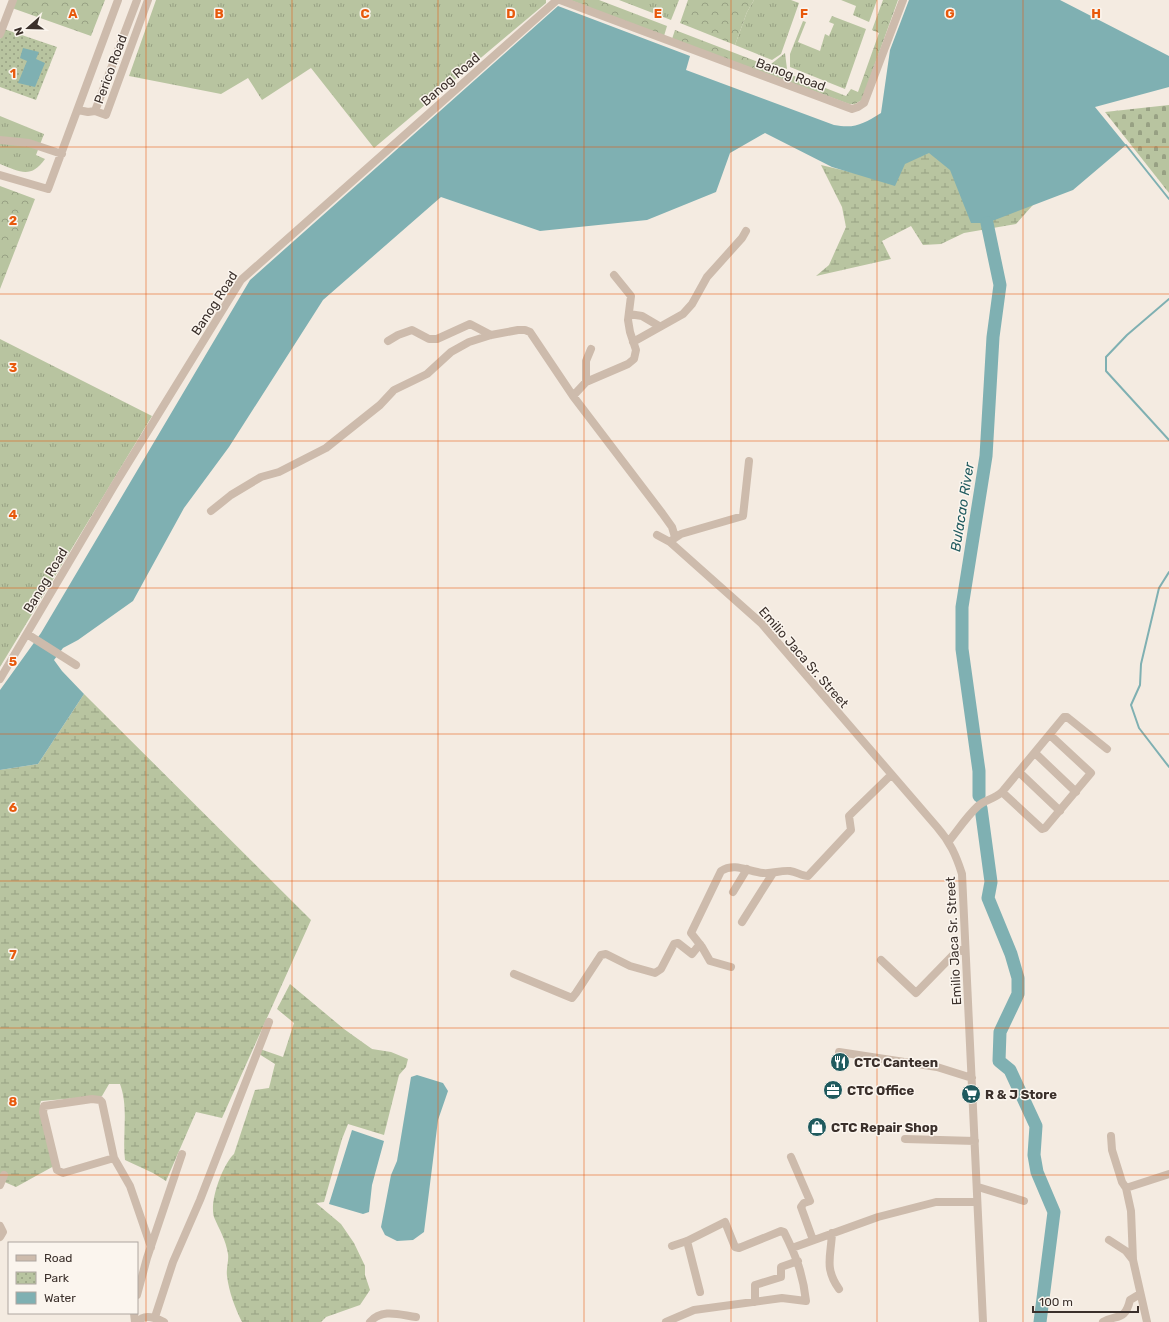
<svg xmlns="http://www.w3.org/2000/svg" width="1169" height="1322" font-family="Rubik,sans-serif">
  <defs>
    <pattern id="grass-tufts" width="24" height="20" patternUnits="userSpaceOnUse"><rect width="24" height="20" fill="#b8c4a0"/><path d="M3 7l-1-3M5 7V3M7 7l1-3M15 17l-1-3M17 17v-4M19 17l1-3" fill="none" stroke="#97a083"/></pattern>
    <pattern id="forest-crowns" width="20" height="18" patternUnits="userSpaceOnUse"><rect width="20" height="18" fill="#b8c4a0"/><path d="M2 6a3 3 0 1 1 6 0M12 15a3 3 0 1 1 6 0" fill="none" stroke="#97a083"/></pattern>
    <pattern id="wetland-marsh" width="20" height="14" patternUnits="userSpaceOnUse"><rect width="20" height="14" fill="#b8c4a0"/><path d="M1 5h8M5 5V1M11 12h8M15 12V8" fill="none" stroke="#97a083"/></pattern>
    <pattern id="cemetery-stones" width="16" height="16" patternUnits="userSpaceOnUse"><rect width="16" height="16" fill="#b8c4a0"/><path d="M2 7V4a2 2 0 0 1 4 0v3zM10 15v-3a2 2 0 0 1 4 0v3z" fill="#97a083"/></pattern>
    <pattern id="park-dots" width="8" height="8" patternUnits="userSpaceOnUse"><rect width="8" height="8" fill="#b8c4a0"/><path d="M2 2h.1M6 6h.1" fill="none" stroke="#97a083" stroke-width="1.8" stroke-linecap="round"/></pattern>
  </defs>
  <rect width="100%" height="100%" fill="#f4ebe1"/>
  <path fill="url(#grass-tufts)" d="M156 0H546V3L374 148 311 68 262 100 248 78 221 94 129 76Z
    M619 0H679L671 20Z
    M754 0H791L799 3 781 54 772 60 735 45 747 12Z
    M841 0H877L869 22 853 15 856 6Z
    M832 16 866 29 845 89 790 67V54L803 21 806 22 798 42 820 51 825 34 829 36 834 24 829 22Z
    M785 53 787 69 771 64Z
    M0 116 44 134 36 155 45 159C31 179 20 172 0 164Z
    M0 339 152 416 0 667Z"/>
  <path fill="url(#forest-crowns)" d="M15 0H105L91 36 12 8Z
    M570 0H599L667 26 664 36Z
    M688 0H754L747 12 735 45 680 23Z
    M883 0H898L862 100 855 104H849L672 39 675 30 846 96 851 89 858 92 879 33 872 30Z
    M0 186 35 199 0 289Z"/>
  <path fill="url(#wetland-marsh)" d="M918 148 1048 188 1016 224 964 233 941 244 923 245 911 226 882 241 891 259 816 276 829 265 846 227 842 207 821 165 888 181Z
    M84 694 311 920 222 1118 196 1112 166 1181 153 1173 125 1160C122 1135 129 1108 120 1084H109L102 1096 41 1101 40 1104 54 1166 16 1187 0 1180V770L38 764Z
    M290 984 344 1029 372 1049 391 1052 408 1059 406 1067 399 1075 384 1135 348 1124 342 1139 324 1202 316 1203 341 1224 354 1243 365 1266V1275L370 1290 360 1305 326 1317 321 1322H242C235 1308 229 1292 227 1276 226 1268 229 1261 228 1254 226 1240 219 1229 214 1217 209 1201 223 1164 234 1154L255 1090 269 1088 275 1064 259 1054 260 1049 283 1057 294 1023 277 1009Z"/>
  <path fill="url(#cemetery-stones)" d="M1169 105V193L1105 112Z"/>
  <path fill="url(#park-dots)" d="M4 29 57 47 36 100 0 87V39Z"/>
  <path fill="#7fb0b2" d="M909 0H1060L1169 56V87L1095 107 1126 145 1073 190 987 223H971L950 170 929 153 905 164 895 186 832 167 765 133 730 153 716 192 647 220 540 231 441 197 323 300 229 447 184 508 133 601 78 640 63 648 54 660 62 671 84 694 38 764 0 770V690L41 633 250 280 558 6 690 56 686 70 834 125C855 129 863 124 881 113L890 50Z
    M23 48 39 52 36 59 45 63 35 87 18 83 27 61 20 58Z
    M417 1075 443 1083 448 1091 438 1120 424 1232 413 1240 397 1241 385 1235 381 1227 391 1175 397 1161 411 1077Z
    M352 1130 384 1141 372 1185 369 1212 363 1214 329 1204Z"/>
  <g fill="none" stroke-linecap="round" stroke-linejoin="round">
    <path stroke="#7fb0b2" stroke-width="2" d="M1126 145 1169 199
      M1169 299 1127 335 1106 357V371L1169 440
      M1169 572 1159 588 1141 664 1140 685 1131 705 1139 728 1169 767"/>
    <path stroke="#7fb0b2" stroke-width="13" d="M979 796V771L962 649V607L986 456 993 337 1000 285 987 223
      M981 808 991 882 988 898 1011 954 1018 978V994L1000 1032 999 1061 1010 1070 1036 1126 1034 1155 1037 1172 1054 1212 1040 1322"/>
    <path stroke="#cdbbac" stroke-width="8" d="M560 0 852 109 858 107 864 103 903 0
      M0 34 13 0
      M78 110 88 112 95 111
      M95 111 106 115 148 0
      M95 111 137 0
      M0 140 29 143 62 154
      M0 175 48 189 118 0
      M629 314 642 316 659 326
      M388 341 398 335 412 330 429 339H437L470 324 491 335
      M633 342 683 314 692 304 707 277 742 238 746 231
      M586 382V361L591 349
      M573 396 586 382 628 364 634 359 636 350 630 332 628 320 631 296 614 275
      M211 511 231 495 261 477 279 472 326 448 380 405 394 390 427 374 451 352 469 342 491 335 518 330H525L530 332 573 396 662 513 672 527 675 537
      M657 535 670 542 761 623 937 827C950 842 956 855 962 874L983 1322
      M672 540 681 534 743 516 749 461
      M27 634 76 665
      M0 679 114 486 241 280 557 0
      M1035 753 1076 792
      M1020 773 1060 811
      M1002 792 1042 829 1045 828 1091 773 1050 735
      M949 841C958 830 967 816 978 806 985 800 994 799 1002 792L1064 717H1067L1107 749
      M733 892 747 869
      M742 922 773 873
      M881 960 916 993 954 954 965 948
      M731 967 710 961 702 947 691 933 721 871C735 862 749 872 763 873 772 874 781 870 790 871 797 872 802 876 808 876L851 830 849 816 852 813 891 775
      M514 974 572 998 576 993 601 955 606 954 630 966 655 973 661 969 674 944 678 943 692 954 700 944
      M839 1052 937 1067 972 1078
      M1111 1136 1112 1150 1122 1182 1126 1188 1131 1211 1133 1260 1147 1322
      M905 1139 975 1141
      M791 1157 810 1201 804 1203 801 1207 813 1240
      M114 1158 63 1173 57 1170 43 1112 44 1106 92 1099 100 1100 102 1102 114 1158 130 1186 151 1247
      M0 1185 4 1175
      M978 1187 1024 1201
      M1126 1188 1169 1174
      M0 1226 3 1232 0 1237
      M832 1233C831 1256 824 1268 839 1289
      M1109 1240 1126 1251 1133 1260
      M687 1241 700 1292
      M792 1248 878 1217 936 1202H977
      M137 1295 147 1258 182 1154
      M755 1302V1285L781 1277V1267L798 1261
      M134 1313 135 1322
      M155 1317 173 1262 200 1200 269 1022
      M138 1322C144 1313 156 1318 164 1322
      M370 1322C382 1308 400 1315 416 1317
      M666 1322 694 1310 782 1298 806 1301C803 1274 796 1256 784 1232L781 1231 739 1248 735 1247 725 1222 687 1241 672 1246
      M1103 1322C1116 1314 1125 1322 1130 1300L1140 1294"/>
  </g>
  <path fill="none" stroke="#e8590c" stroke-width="1" stroke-opacity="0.55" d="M146 0V1322M292 0V1322M438 0V1322M584 0V1322M731 0V1322M877 0V1322M1023 0V1322M0 147H1169M0 294H1169M0 441H1169M0 588H1169M0 734H1169M0 881H1169M0 1028H1169M0 1175H1169"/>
  <defs>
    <symbol id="restaurant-disc" viewBox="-11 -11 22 22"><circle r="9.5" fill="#1f5a5e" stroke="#fbf5ee"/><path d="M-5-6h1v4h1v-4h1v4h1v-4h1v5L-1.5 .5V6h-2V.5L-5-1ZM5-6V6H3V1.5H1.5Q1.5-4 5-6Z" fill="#fff"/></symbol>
    <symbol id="office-disc" viewBox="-11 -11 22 22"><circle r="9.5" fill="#1f5a5e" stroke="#fbf5ee"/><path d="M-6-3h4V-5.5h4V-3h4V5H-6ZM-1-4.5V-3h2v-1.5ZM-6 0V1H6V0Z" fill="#fff"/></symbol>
    <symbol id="supermarket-disc" viewBox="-11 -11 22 22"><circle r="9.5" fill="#1f5a5e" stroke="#fbf5ee"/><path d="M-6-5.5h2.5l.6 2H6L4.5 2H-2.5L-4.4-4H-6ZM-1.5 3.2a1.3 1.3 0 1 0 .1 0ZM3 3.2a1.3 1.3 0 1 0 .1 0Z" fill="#fff"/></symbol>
    <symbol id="shop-disc" viewBox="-11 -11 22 22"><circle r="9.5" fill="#1f5a5e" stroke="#fbf5ee"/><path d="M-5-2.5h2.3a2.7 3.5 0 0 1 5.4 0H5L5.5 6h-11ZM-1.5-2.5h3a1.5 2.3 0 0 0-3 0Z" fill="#fff"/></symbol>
  </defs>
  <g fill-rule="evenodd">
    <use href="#restaurant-disc" x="829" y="1051" width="22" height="22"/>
    <use href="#office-disc" x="822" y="1079" width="22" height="22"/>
    <use href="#supermarket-disc" x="960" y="1083" width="22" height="22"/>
    <use href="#shop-disc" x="806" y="1116" width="22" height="22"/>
  </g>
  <g text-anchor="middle" stroke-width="3" stroke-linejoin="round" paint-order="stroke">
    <g font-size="13" fill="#3b302b" stroke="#fbf5ee">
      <text transform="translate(110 69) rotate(-70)" y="5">Perico Road</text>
      <text transform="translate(791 74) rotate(20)" y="5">Banog Road</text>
      <text transform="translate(450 79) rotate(-41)" y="5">Banog Road</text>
      <text transform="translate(214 303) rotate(-57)" y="5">Banog Road</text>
      <text transform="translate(45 580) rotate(-59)" y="5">Banog Road</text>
      <text transform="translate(804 657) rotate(49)" y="5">Emilio Jaca Sr. Street</text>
      <text transform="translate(953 941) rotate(-93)" y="5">Emilio Jaca Sr. Street</text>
    </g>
    <g font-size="13" font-weight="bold" fill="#3b302b" stroke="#fbf5ee" text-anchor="start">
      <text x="854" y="1067">CTC Canteen</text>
      <text x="847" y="1095">CTC Office</text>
      <text x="985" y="1099">R &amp; J Store</text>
      <text x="831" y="1132">CTC Repair Shop</text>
    </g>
    <g font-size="14" font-style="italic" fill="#1f5a5e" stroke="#fbf5ee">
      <text transform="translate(962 507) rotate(-81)" y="5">Bulacao River</text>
    </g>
  </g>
  <g font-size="13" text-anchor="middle" font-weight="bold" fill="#e8590c" stroke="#fbf5ee" stroke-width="3" stroke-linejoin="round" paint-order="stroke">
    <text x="73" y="18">A</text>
    <text x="219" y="18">B</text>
    <text x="365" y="18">C</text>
    <text x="511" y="18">D</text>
    <text x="658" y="18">E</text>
    <text x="804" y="18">F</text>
    <text x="950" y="18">G</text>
    <text x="1096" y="18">H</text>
    <text x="13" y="78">1</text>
    <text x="13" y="225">2</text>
    <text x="13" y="372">3</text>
    <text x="13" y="519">4</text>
    <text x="13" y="666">5</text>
    <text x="13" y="812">6</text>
    <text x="13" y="959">7</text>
    <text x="13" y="1106">8</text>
  </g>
  <rect x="8" y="1242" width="130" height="72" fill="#fbf5ee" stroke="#aea6a0"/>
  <rect x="16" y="1255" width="20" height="6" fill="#cdbbac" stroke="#aea6a0"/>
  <text x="44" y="1262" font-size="12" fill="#3b302b">Road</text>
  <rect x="16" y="1272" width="20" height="12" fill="url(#park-dots)" stroke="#aea6a0"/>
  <text x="44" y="1282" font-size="12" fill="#3b302b">Park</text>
  <rect x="16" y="1292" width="20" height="12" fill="#7fb0b2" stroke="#aea6a0"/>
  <text x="44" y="1302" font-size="12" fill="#3b302b">Water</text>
  <g transform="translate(28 28) rotate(250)" stroke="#fbf5ee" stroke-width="3" paint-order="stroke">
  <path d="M0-3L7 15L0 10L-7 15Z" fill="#3b302b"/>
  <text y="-6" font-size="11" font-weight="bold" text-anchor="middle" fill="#3b302b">N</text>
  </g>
  <path d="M1033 1306v6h105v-6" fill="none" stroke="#3b302b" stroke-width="2"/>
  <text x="1039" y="1306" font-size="12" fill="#3b302b" stroke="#fbf5ee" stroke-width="3" paint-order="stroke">100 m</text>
</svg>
